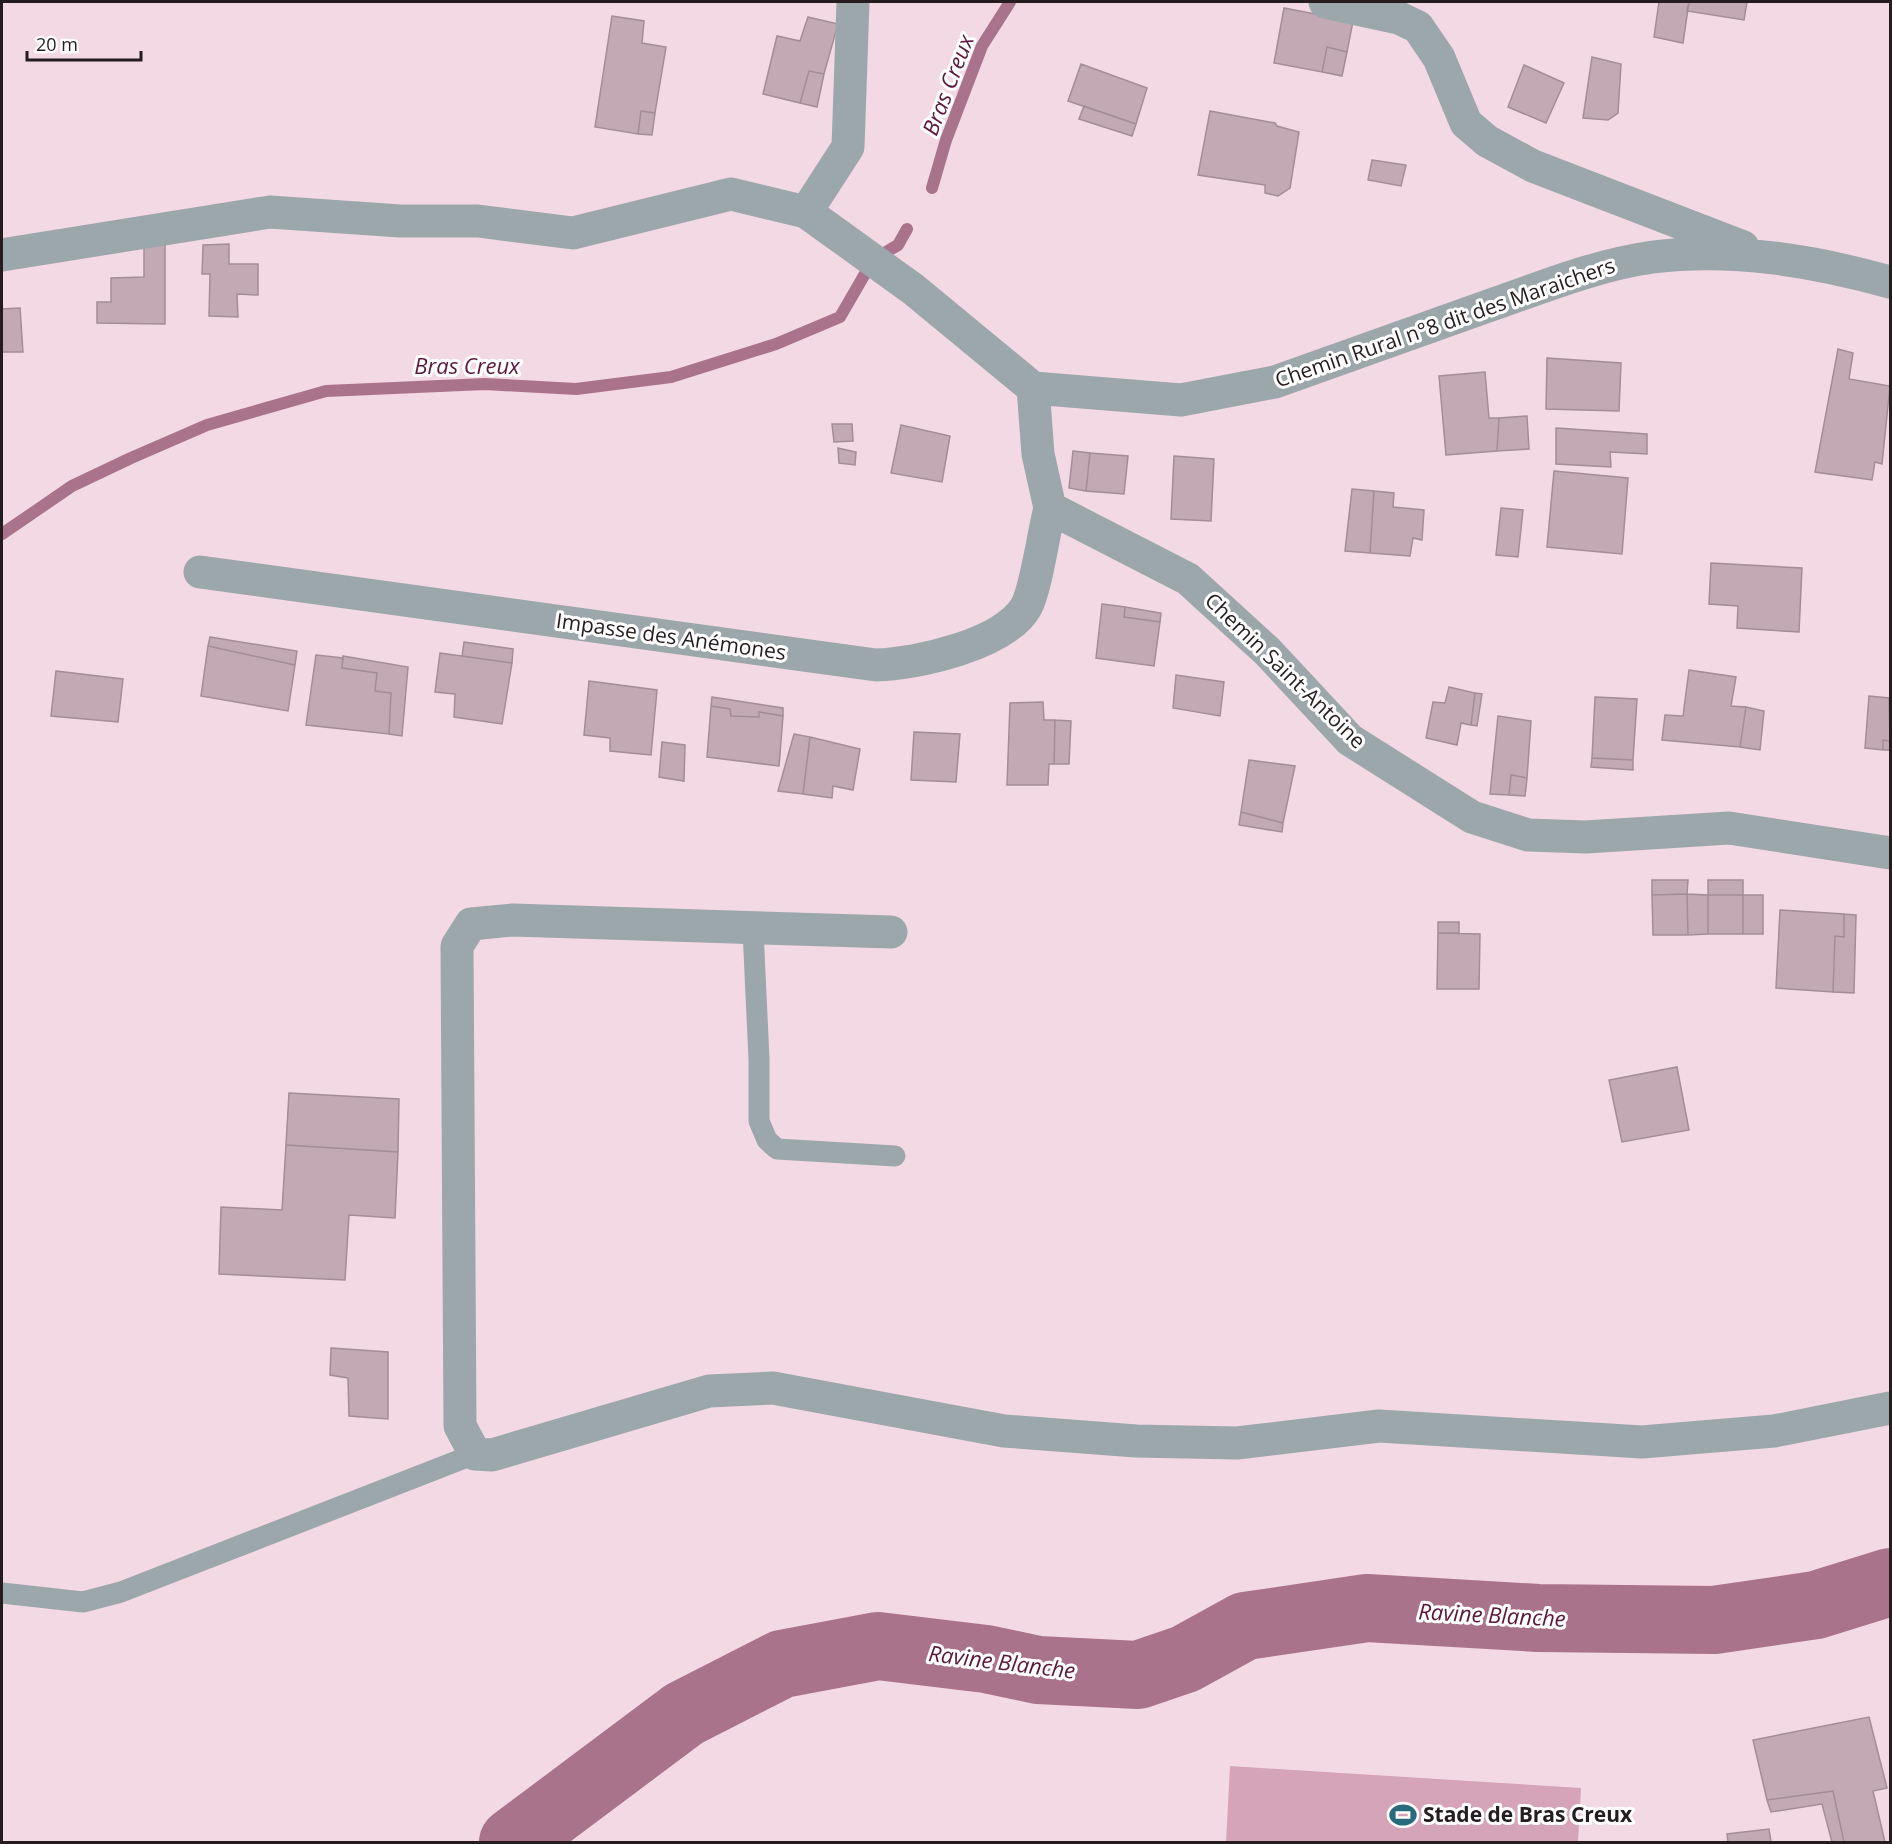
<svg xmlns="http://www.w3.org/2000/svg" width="1892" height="1844" font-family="'Open Sans',sans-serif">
  <rect width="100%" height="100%" fill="#f3d9e3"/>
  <path fill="#d5a4b9" d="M1230 1766 1581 1788 1578 1842H1226Z"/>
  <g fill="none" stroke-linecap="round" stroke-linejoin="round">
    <path stroke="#aa738c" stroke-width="12" d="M932 188 946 140 982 46 1010 2
      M2 534 72 486 131 458 207 425 326 391 485 384 576 389 671 377 776 344 840 317 873 260 898 245 907 229"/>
    <path stroke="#aa738c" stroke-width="68" d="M513 1842 684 1714 782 1664 878 1646 986 1659 1038 1670 1138 1675 1185 1659 1245 1626 1367 1608 1538 1618 1714 1620 1816 1605 1890 1582"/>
  </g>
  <path fill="#c2a9b3" stroke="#a48d96" stroke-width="1.5" d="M1659 2H1689L1683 43 1654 37Z
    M1689 2H1747L1744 20 1687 11Z
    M1284 8 1353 21 1347 52 1327 47 1322 72 1274 63Z
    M612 16 644 21 642 43 666 47 655 113 641 111 638 134 595 127Z
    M808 17 838 24 824 74 809 71 800 103 763 94 777 36 800 41Z
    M1327 47 1347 52 1342 76 1322 72Z
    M1592 57 1621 64 1618 113 1608 120 1583 118Z
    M1081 64 1147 88 1136 124 1068 101Z
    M1524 65 1564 83 1546 123 1508 107Z
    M809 71 824 74 817 107 800 103Z
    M1084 106 1136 124 1132 136 1079 119Z
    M641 111 655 113 652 135 638 134Z
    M1210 111 1275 123 1277 126 1299 132 1290 188 1278 196 1265 193V185L1198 175Z
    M1372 160 1406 165 1401 186 1368 180Z
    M165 242V324L97 323V302H111V278L144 277V246Z
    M229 244V264H258V295L237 294 238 317 209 316 210 274H202L203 245Z
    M20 308 23 352H2V309Z
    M1838 349 1853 353 1849 379 1890 386 1882 464 1875 462 1872 480 1815 472Z
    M1547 358 1621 363 1619 411 1546 409Z
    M1485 372 1489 418H1499L1497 451 1446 455 1439 376Z
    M1527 416 1529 449 1497 451 1499 418Z
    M832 424H852L853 441 834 442Z
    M901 425 950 436 942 482 891 473Z
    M1556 428 1647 434V454L1610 452 1611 467 1556 464Z
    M838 448 856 452 855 465 839 463Z
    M1073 451 1090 453 1086 491 1069 488Z
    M1090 453 1128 456 1124 494 1086 491Z
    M1174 456 1214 459 1211 521 1171 519Z
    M1554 471 1628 478 1622 554 1547 547Z
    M1352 489 1374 491 1370 553 1345 551Z
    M1374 491 1394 493 1393 507 1424 510 1422 540 1413 538 1410 556 1370 553Z
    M1501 508 1523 510 1518 557 1496 555Z
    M1711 563 1802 568 1799 632 1737 628 1738 606 1709 604Z
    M1102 604 1125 607 1124 617 1160 622 1154 666 1096 658Z
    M1125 607 1161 613 1160 622 1124 617Z
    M210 637 297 651 295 665 208 646Z
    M464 642 513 649 512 663 462 656Z
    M208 646 295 665 288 711 201 696Z
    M440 653 512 663 502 724 454 717 455 694 435 692Z
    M316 655 343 658 342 668 377 673 375 691 391 693 389 734 306 725Z
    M343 656 408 667 402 736 389 734 391 693 375 691 377 673 342 668Z
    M1689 670 1736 677 1731 706 1746 707 1740 747 1662 740 1665 715 1683 716Z
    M56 671 123 679 118 722 51 716Z
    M1176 675 1224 682 1220 716 1173 708Z
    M589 681 657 690 651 755 610 751V738L584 735Z
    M1449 687 1475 693 1471 725 1461 723 1457 745 1426 738 1433 702 1445 703Z
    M1475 693 1482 694 1477 726 1471 725Z
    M1869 696 1889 698 1890 741 1883 740V750L1865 748Z
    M712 697 783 708V716L759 712V717L731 716 730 709 711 706Z
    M1595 697 1637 699 1633 760 1592 758Z
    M1043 702 1044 720H1055L1054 764H1049L1048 785H1007L1010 703Z
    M711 706 730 709 731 716 759 717V712L783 716 779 766 707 757Z
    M1746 707 1764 711 1760 750 1740 747Z
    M1498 716 1531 721 1527 778 1511 775 1509 795 1490 794Z
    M1055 720 1071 721 1069 764H1054Z
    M914 732 960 734 956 782 911 780Z
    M794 734 810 737 803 794 778 791Z
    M810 737 860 749 853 790 833 786 832 798 803 794Z
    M1883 740 1890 741V750H1883Z
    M662 742 685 745 684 781 659 777Z
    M1592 758 1633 760V770L1591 767Z
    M1249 760 1295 766 1283 823 1241 812Z
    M1511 775 1527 778 1525 796 1509 795Z
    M1241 812 1283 823 1282 832 1239 825Z
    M1652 880H1688L1687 894 1652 895Z
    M1708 880H1743V895H1708Z
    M1687 894 1708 895V934L1688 935Z
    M1687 894 1688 935H1653L1652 895Z
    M1708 895H1743V934H1708Z
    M1743 895H1763V934H1743Z
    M1780 910 1844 914V937L1835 936 1833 992 1776 988Z
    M1844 914 1856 915 1854 993 1833 992 1835 936 1844 937Z
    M1438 922H1459V933H1438Z
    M1438 933 1480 934 1479 989H1437Z
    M1677 1067 1689 1130 1622 1142 1609 1080Z
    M289 1093 399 1099 398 1152 286 1145Z
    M286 1145 398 1152 395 1218 349 1215 345 1280 219 1274 221 1207 282 1210Z
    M331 1348 388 1352V1419L349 1416 348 1378 330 1375Z
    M1869 1717 1887 1788 1873 1791 1885 1842H1844L1833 1791 1767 1800 1753 1740Z
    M1833 1791 1844 1842H1832L1822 1804 1771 1812 1767 1800Z
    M1769 1829 1771 1842H1728L1727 1834Z"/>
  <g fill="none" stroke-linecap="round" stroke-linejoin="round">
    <path stroke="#9ba7aa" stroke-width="21" d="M753 930 759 1059V1121L767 1140 777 1149 895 1156
      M2 1593 83 1602 121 1592 475 1454"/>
    <path stroke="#9ba7aa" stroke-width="33" d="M1325 2 1399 18 1418 27 1439 58 1466 123 1487 141 1533 166 1743 247
      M806 212 848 147 853 2
      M2 255 270 212 400 221H478L573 233 731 194 806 212 913 289 1033 388
      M1033 388 1038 454 1050 508 1188 579 1267 651 1350 740 1472 817 1528 835 1586 837 1729 828 1890 853
      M1033 388 1181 400 1275 382C1346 356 1417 331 1488 306 1543 287 1596 265 1653 257 1733 247 1814 261 1890 282
      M200 572 876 665C917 664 1005 644 1026 607 1036 590 1044 530 1050 508
      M891 932 513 920 471 924 457 946 460 1426 475 1454 492 1455 709 1391 773 1388 1004 1431 1136 1441 1237 1443 1379 1426 1642 1442 1774 1431 1890 1408"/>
  </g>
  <defs>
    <symbol id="stadium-bare" viewBox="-9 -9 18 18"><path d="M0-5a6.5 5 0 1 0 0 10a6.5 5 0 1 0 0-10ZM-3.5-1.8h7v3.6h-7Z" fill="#276b7c" stroke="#fff" stroke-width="2.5" paint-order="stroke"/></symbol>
  </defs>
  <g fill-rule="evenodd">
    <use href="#stadium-bare" x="1384" y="1796" width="38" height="38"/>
  </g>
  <g text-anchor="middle" stroke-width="6" stroke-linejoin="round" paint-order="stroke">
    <g font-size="21" fill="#251c20" stroke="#fff">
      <text transform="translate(1445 323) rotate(-19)" y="7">Chemin Rural n°8 dit des Maraichers</text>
      <text transform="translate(671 637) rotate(8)" y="7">Impasse des Anémones</text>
      <text transform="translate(1285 671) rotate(44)" y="7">Chemin Saint-Antoine</text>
    </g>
    <g font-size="21" font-weight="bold" fill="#251c20" stroke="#fff" text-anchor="start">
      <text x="1423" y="1822">Stade de Bras Creux</text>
    </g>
    <g font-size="22" font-style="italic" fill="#5b173c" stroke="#fff">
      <text transform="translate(948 85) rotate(-69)" y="8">Bras Creux</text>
      <text x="467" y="374">Bras Creux</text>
      <text transform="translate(1492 1615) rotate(3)" y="8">Ravine Blanche</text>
      <text transform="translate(1002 1662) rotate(7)" y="8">Ravine Blanche</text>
    </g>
  </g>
  <rect width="1892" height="1844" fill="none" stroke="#251c20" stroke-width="6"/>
  <path d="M27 51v9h114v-9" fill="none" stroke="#251c20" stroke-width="3"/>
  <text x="36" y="51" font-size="18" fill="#251c20" stroke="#ffffff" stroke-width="4.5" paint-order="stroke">20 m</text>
</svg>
